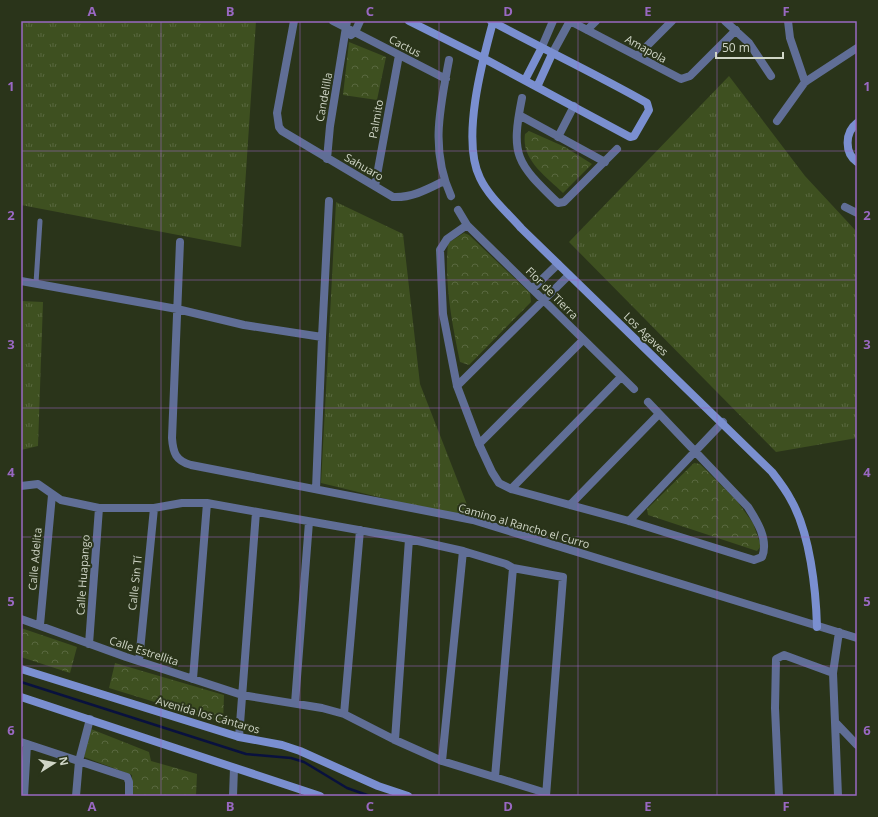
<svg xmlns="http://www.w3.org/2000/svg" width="878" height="817" font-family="'Open Sans',sans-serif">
  <defs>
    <pattern id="grass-tufts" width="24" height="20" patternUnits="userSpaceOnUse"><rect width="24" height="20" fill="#3e5020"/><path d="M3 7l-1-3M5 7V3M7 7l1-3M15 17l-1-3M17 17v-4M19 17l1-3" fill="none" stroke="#59683f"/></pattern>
    <pattern id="park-crowns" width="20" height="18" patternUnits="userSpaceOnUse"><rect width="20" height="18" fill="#3e5020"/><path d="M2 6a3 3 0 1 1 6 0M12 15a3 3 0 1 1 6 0" fill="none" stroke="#59683f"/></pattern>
  </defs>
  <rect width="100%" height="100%" fill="#2a341a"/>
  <path fill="url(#grass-tufts)" d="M21 21H256L241 247 21 205Z
    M729 76 805 176 857 232V438L776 452 569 242Z
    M336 202 403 234 420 384 473 520 321 483Z
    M21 301 43 302 38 446 21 450Z"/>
  <path fill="url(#park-crowns)" d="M349 42 386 57 377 100 343 95Z
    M529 131 565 147 592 164 563 193C546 176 521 160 525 134Z
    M464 233 469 235 530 293 531 302 469 365 460 362C452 323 444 283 448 243Z
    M694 463 700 464 737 501 753 523 761 546 757 551 648 515 647 509Z
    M21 628 77 647 70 673 21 657Z
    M115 663 224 695 223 723 109 688Z
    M91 729 149 752 151 761 197 774 196 796H131L132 775 84 757Z"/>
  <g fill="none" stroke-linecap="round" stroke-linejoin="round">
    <path stroke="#09113e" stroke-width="2.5" d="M21 682 246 754 291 758 304 762 347 788 370 796"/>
    <path stroke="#606e96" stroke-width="5" d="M36 283 40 221"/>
    <path stroke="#606e96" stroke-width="8" d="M294 21 277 113 279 127 282 131 393 197C412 198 428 189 444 181
      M333 21 446 79
      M570 21 681 79 690 76 736 30
      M725 21 749 43 771 76
      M788 21 790 38 805 82
      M587 30 596 21
      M351 35 355 32 360 21
      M541 49 553 21
      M552 54 570 21
      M637 56 672 21
      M449 60C440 108 430 150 451 196
      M522 98C510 157 517 163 558 203L564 202 617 149
      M519 115 605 162
      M777 121 805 82 857 48
      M558 137 574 106
      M327 159 330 126 347 21
      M375 186 399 55
      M845 207 857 213
      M458 210 467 225 634 389
      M467 225 447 239 440 250 443 314 457 386 479 444 492 472 499 483 511 489 629 521 754 560 762 557C769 540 757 521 748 507L648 402
      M180 242 172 438C173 453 176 461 191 465L473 520 857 638
      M21 281 177 309 244 325 322 337
      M532 289 558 264
      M457 386 569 275
      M479 444 583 340
      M21 486 38 484 61 500 99 508H154L182 503H207L409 539 395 740
      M316 489 322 337 329 201
      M511 489 621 377
      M570 505 658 415
      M629 521 723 422
      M409 539 463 551 442 761
      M463 551 506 564 513 568 495 777
      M513 568 563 577 546 796
      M21 619 126 657 242 695 322 708 344 714 395 740 442 761 546 793
      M40 625 52 495
      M89 644 99 508
      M139 661 154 508
      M193 679 207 503
      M295 703 309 522
      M344 714 360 530
      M836 723 857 745
      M239 737 256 512
      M21 742 127 777 129 782V796
      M24 796 27 744
      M76 796 79 761 90 719
      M233 796 234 768
      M779 796 775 708 776 659 784 655 833 673
      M838 796 833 673 839 632"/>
    <path stroke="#7a8fd0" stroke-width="8" d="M409 21 483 58 630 137 634 136 649 110 647 103C596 74 543 49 491 21
      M493 22C482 62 461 140 480 178 489 197 507 212 521 228L772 472C779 481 786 490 791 500 810 533 816 590 817 627
      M525 80 541 49
      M537 87 552 54
      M857 123C845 132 844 153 857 162
      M21 669 239 737 282 745 300 751 378 786 408 796
      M21 697 320 796"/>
  </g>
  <path fill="none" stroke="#9968c2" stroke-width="1" stroke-opacity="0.55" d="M161 21V796M300 21V796M439 21V796M578 21V796M717 21V796M21 151H857M21 280H857M21 408H857M21 537H857M21 666H857"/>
  <g text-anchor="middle" stroke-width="4" stroke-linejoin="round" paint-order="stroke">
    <g font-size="11" fill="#d0d6c7" stroke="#2a341a">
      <text transform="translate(405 46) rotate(27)" y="4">Cactus</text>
      <text transform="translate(646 49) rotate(29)" y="4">Amapola</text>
      <text transform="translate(324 97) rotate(-80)" y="4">Candelilla</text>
      <text transform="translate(376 119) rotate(-80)" y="4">Palmito</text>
      <text transform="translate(364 167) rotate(30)" y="4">Sahuaro</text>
      <text transform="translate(552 293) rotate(45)" y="4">Flor de Tierra</text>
      <text transform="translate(646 334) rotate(44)" y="4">Los Agaves</text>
      <text transform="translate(524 526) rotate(16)" y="4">Camino al Rancho el Curro</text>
      <text transform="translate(35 559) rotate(-85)" y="4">Calle Adelita</text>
      <text transform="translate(83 575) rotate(-86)" y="4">Calle Huapango</text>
      <text transform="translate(135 583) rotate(-84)" y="4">Calle Sin Tí</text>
      <text transform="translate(144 651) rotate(18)" y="4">Calle Estrellita</text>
      <text transform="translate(208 715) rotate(16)" y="4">Avenida los Cántaros</text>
    </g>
  </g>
  <rect width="878" height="817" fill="none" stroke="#2a341a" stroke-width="44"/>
  <g transform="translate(54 763) rotate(79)" stroke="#2a341a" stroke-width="3" paint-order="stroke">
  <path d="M0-3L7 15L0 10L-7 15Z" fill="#d0d6c7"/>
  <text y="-6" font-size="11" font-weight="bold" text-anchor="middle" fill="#d0d6c7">N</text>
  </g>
  <path d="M716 52v6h67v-6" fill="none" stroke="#d0d6c7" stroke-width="2"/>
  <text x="722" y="52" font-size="12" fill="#d0d6c7" stroke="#2a341a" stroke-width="3" paint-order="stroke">50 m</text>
  <rect x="22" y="22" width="834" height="773" fill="none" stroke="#9968c2" stroke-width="1.5"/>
  <g font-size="13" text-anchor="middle" font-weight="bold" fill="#9968c2">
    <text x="92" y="16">A</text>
    <text x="230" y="16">B</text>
    <text x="370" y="16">C</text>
    <text x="508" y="16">D</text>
    <text x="648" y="16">E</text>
    <text x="786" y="16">F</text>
    <text x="11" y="91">1</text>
    <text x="867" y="91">1</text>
    <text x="11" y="220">2</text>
    <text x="867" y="220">2</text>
    <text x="11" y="349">3</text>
    <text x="867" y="349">3</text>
    <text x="11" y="477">4</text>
    <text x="867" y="477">4</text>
    <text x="11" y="606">5</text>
    <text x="867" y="606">5</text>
    <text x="11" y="735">6</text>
    <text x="867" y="735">6</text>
    <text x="92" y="811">A</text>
    <text x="230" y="811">B</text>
    <text x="370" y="811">C</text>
    <text x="508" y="811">D</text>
    <text x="648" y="811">E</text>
    <text x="786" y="811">F</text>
  </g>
</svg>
